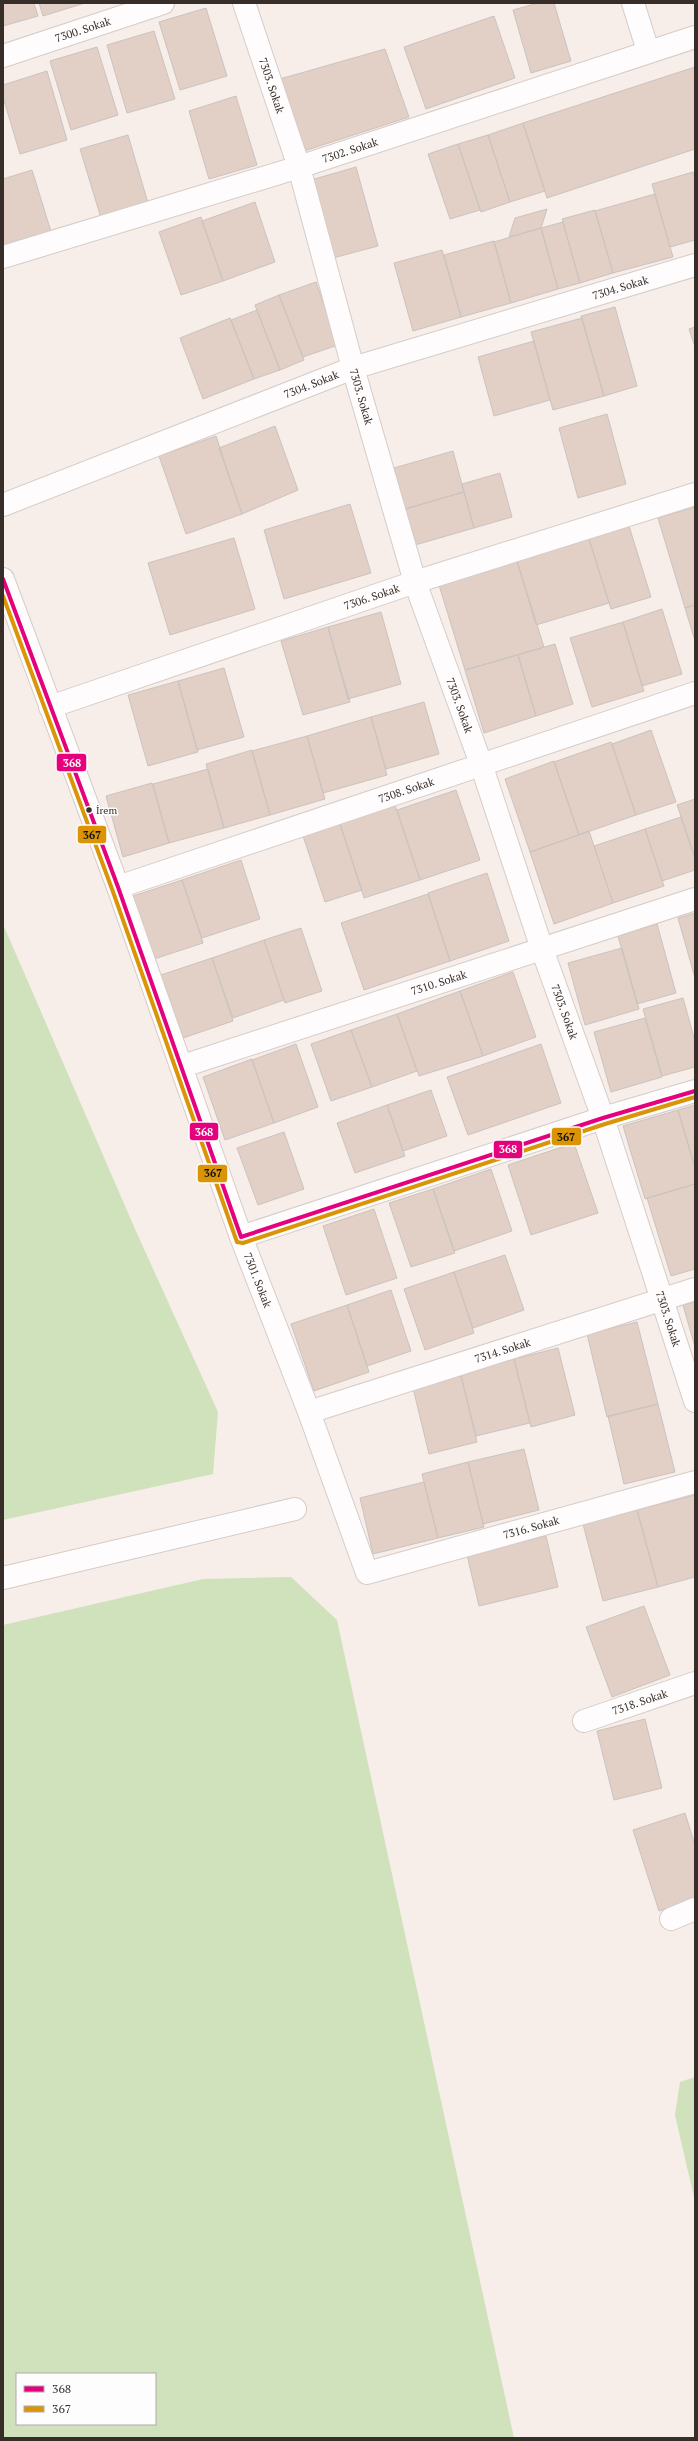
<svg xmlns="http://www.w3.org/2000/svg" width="698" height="2441" font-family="'PT Serif',serif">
  <rect width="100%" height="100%" fill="#f7eeea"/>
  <path fill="#cfe2bb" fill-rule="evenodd" d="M3 924 135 1229 218 1412 213 1474 3 1520Z
    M291 1577 337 1620 514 2438H3V1625L203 1579ZM17 2374H155V2424H17Z
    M695 2077V2202L675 2115 680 2082Z"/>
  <path fill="#e2cfc6" stroke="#cbc3bf" d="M3 3H34L38 16 3 26Z
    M39 3H85L43 16Z
    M538 3H554L571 61 531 73 513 10Z
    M206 8 227 76 180 90 159 22Z
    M494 16 515 78 426 109 404 47Z
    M154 31 175 99 127 113 107 45Z
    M97 47 118 115 71 130 50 61Z
    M385 49 409 117 304 151 280 79Z
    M695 67V149L547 198 523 123Z
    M47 71 67 140 20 154 3 97V85Z
    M236 96 257 165 209 179 189 111Z
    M523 123 545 191 510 202 488 135Z
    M128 135 148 203 101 218 80 149Z
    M488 135 510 202 481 212 458 144Z
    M458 144 480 210 450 219 428 154Z
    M356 167 378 246 333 258 311 180Z
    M32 170 53 238 5 253 3 245V179Z
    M693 172 695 179V240L670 247 652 184Z
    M655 194 673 257 613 273 595 211Z
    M255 202 275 262 223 281 202 221Z
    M547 209 541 228 509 237 515 218Z
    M595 210 613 273 580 283 562 219Z
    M201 217 223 281 181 295 159 232Z
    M563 222 580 283 558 289 541 228Z
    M541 228 558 289 511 303 494 242Z
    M494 241 511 303 461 317 444 255Z
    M442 250 461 317 413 331 394 263Z
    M316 282 338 345 303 357 279 295Z
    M279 295 304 360 280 370 255 305Z
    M615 307 637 386 604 396 581 316Z
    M257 310 280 370 254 379 231 320Z
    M230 318 254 379 203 399 180 338Z
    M582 318 604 396 553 410 531 332Z
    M695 327V347L689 329Z
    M534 341 550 400 494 416 478 357Z
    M607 414 626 484 578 498 559 428Z
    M275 426 298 490 242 514 219 448Z
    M216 436 242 514 186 534 159 456Z
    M453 451 464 492 405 509 394 468Z
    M500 473 512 517 474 528 462 484Z
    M464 492 474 528 415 545 405 509Z
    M350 504 371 573 284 599 264 530Z
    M695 507V605L685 608 658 518Z
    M629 526 651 597 611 609 589 539Z
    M234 538 255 609 170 635 148 563Z
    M589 539 609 603 536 625 517 561Z
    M517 561 544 647 465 670 439 585Z
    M695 605V641L685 608Z
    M662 609 682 674 642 686 623 622Z
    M381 612 401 684 348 699 328 627Z
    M623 622 644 691 592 707 570 638Z
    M328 627 350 702 303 715 281 641Z
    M555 644 573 704 536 716 518 655Z
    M518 655 536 716 484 733 465 670Z
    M224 668 244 737 197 750 178 681Z
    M178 681 198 752 148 766 128 695Z
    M424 702 439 754 386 769 371 717Z
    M371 717 387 775 323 793 307 736Z
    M651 730 676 802 636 815 612 744Z
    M307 736 325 799 270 815 252 751Z
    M611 742 636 815 579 835 554 762Z
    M252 750 270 815 224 828 206 764Z
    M554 761 579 835 530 852 505 779Z
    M208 769 224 828 169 843 153 784Z
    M152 783 169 843 123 857 106 796Z
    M456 790 480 860 420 880 397 810Z
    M695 799V858L677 805Z
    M394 802 420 880 364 898 339 821Z
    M681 817 695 858V870L662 881 645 829Z
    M339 821 362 890 325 902 302 833Z
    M645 829 664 886 613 903 594 846Z
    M589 831 613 903 554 924 530 852Z
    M241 860 260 919 202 938 182 880Z
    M487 873 509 941 450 961 428 893Z
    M182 880 203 943 154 959 133 896Z
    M428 894 450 961 364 990 341 923Z
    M695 913V978L678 918Z
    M657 924 676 993 637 1004 618 936Z
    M301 928 322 991 285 1003 264 940Z
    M264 940 284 1000 233 1018 212 958Z
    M622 948 639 1009 585 1025 568 963Z
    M212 958 233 1021 183 1038 161 975Z
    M513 972 536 1037 483 1056 460 991Z
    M460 991 483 1056 419 1076 397 1014Z
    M683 998 695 1041V1067L662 1076 643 1009Z
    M397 1014 417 1071 372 1087 351 1030Z
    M645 1018 662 1077 611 1092 594 1032Z
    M351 1030 372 1087 331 1101 311 1044Z
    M296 1044 318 1107 274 1123 252 1060Z
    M541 1044 561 1103 468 1135 447 1077Z
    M252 1059 274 1123 225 1140 203 1077Z
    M431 1090 447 1136 403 1151 387 1105Z
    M387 1105 405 1156 355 1173 337 1123Z
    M695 1105V1160L693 1161 678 1110Z
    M678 1110 695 1168V1184L645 1199 623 1126Z
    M284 1132 304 1189 258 1205 237 1148Z
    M574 1143 598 1213 531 1235 508 1165Z
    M491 1169 512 1231 454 1251 433 1189Z
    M695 1184V1269L671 1276 647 1198Z
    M433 1189 455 1253 411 1267 389 1203Z
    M374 1209 397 1278 346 1295 323 1226Z
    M505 1255 524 1310 473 1328 454 1272Z
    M454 1272 474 1333 425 1350 404 1289Z
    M391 1290 411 1351 367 1366 347 1305Z
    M695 1302V1347L683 1305Z
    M347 1305 369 1372 314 1391 291 1324Z
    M637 1322 658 1404 607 1417 587 1334Z
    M558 1348 575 1415 531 1427 514 1359Z
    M514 1359 530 1423 476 1436 460 1372Z
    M460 1372 477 1442 429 1454 412 1384Z
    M658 1404 675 1472 624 1484 608 1416Z
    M524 1449 539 1510 483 1524 468 1462Z
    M468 1462 484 1527 438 1538 422 1474Z
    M424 1482 438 1538 373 1554 360 1498Z
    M695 1495V1577L658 1587 637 1510Z
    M637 1510 658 1587 603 1601 583 1524Z
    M546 1536 558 1587 479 1606 467 1555Z
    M644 1606 670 1675 612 1697 586 1627Z
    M645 1719 662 1788 614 1800 597 1731Z
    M685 1813 695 1845V1899L659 1911 633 1830Z"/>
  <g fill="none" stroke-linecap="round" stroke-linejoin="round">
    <defs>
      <g id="street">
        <path id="s1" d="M244 3 299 167 353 368 415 582 481 764 542 949 603 1118 695 1401"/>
        <path d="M633 3 648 51"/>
        <path id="s2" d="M3 56 163 3"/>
        <path id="s3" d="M3 257 299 167 695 37"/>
        <path id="s4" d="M3 505 353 368 695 265"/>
        <path id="s5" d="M3 579 118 887 241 1237 309 1412 367 1573 695 1482"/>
        <path id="s6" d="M50 707 415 582 695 494"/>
        <path id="s7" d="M118 887 695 693"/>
        <path id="s8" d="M183 1066 695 899"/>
        <path d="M241 1237 603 1118 695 1091"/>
        <path id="s9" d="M309 1412 695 1289"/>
        <path d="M3 1578 295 1509"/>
        <path id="s10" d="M584 1721 695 1683"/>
        <path d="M671 1919 695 1909"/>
      </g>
    </defs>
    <use href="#street" stroke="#d5ccc8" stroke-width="24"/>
    <use href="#street" stroke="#fefcfc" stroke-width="22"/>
    <defs>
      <path id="bus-1" d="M3 579 118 887 241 1237 603 1118 695 1091"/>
      <path id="bus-2" d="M3 596 112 889 237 1242 243 1243 605 1124 695 1097"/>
    </defs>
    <use href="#bus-1" stroke="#fdfdfd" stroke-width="7"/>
    <use href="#bus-2" stroke="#fdfdfd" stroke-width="7"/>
    <use href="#bus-1" stroke="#e5007d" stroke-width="4"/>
    <use href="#bus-2" stroke="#da9406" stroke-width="4"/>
  </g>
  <circle fill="#372e2a" stroke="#fdfdfd" stroke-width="1.5" cx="89" cy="810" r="3.5"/>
  <g text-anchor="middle" stroke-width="3" stroke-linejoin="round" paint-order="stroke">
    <g font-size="10" fill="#372e2a" stroke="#fdfdfd" text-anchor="start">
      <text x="96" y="814">İrem</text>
    </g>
    <g font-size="11" fill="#372e2a" stroke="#fdfdfd">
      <text dy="4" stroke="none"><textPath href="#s2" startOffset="84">7300. Sokak</textPath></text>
      <text dy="4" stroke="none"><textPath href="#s1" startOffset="87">7303. Sokak</textPath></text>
      <text dy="4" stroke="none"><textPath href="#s3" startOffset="363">7302. Sokak</textPath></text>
      <text dy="4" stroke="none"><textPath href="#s4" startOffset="655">7304. Sokak</textPath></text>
      <text dy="4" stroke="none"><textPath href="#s4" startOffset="331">7304. Sokak</textPath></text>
      <text dy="4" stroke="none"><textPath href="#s1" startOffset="411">7303. Sokak</textPath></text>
      <text dy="4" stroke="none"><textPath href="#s6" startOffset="340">7306. Sokak</textPath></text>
      <text dy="4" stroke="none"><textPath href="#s1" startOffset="735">7303. Sokak</textPath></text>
      <text dy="4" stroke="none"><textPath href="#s7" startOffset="304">7308. Sokak</textPath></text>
      <text dy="4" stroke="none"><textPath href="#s8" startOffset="269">7310. Sokak</textPath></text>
      <text dy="4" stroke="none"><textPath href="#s1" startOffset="1059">7303. Sokak</textPath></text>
      <text dy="4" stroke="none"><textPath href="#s5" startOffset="746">7301. Sokak</textPath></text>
      <text dy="4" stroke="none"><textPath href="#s1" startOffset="1383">7303. Sokak</textPath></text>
      <text dy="4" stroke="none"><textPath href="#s9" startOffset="203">7314. Sokak</textPath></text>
      <text dy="4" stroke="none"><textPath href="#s5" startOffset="1229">7316. Sokak</textPath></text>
      <text dy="4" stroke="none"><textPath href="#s10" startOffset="59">7318. Sokak</textPath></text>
    </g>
  </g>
  <g stroke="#fdfdfd" stroke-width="1.5">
    <rect x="56" y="753" width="31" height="19" rx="4" fill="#e5007d"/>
    <rect x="77" y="825" width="30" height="19" rx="4" fill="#da9406"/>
    <rect x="189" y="1122" width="30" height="19" rx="4" fill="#e5007d"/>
    <rect x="551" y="1127" width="31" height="19" rx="4" fill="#da9406"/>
    <rect x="493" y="1140" width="30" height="19" rx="4" fill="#e5007d"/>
    <rect x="197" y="1164" width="31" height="19" rx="4" fill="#da9406"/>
  </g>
  <g font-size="11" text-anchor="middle" font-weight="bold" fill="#fff">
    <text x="72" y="767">368</text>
    <text x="204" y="1136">368</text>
    <text x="508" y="1153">368</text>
  </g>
  <g font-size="11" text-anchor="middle" font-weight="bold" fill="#111">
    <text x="92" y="839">367</text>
    <text x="566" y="1141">367</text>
    <text x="213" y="1177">367</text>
  </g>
  <rect width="698" height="2441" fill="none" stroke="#372e2a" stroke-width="8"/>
  <rect x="16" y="2373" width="140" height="52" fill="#fdfdfd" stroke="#aeaaa9"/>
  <rect x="24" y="2386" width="20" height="6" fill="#e5007d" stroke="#aeaaa9"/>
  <text x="52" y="2393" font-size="12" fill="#372e2a">368</text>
  <rect x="24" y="2406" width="20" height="6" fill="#da9406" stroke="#aeaaa9"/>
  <text x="52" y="2413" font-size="12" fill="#372e2a">367</text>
</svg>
